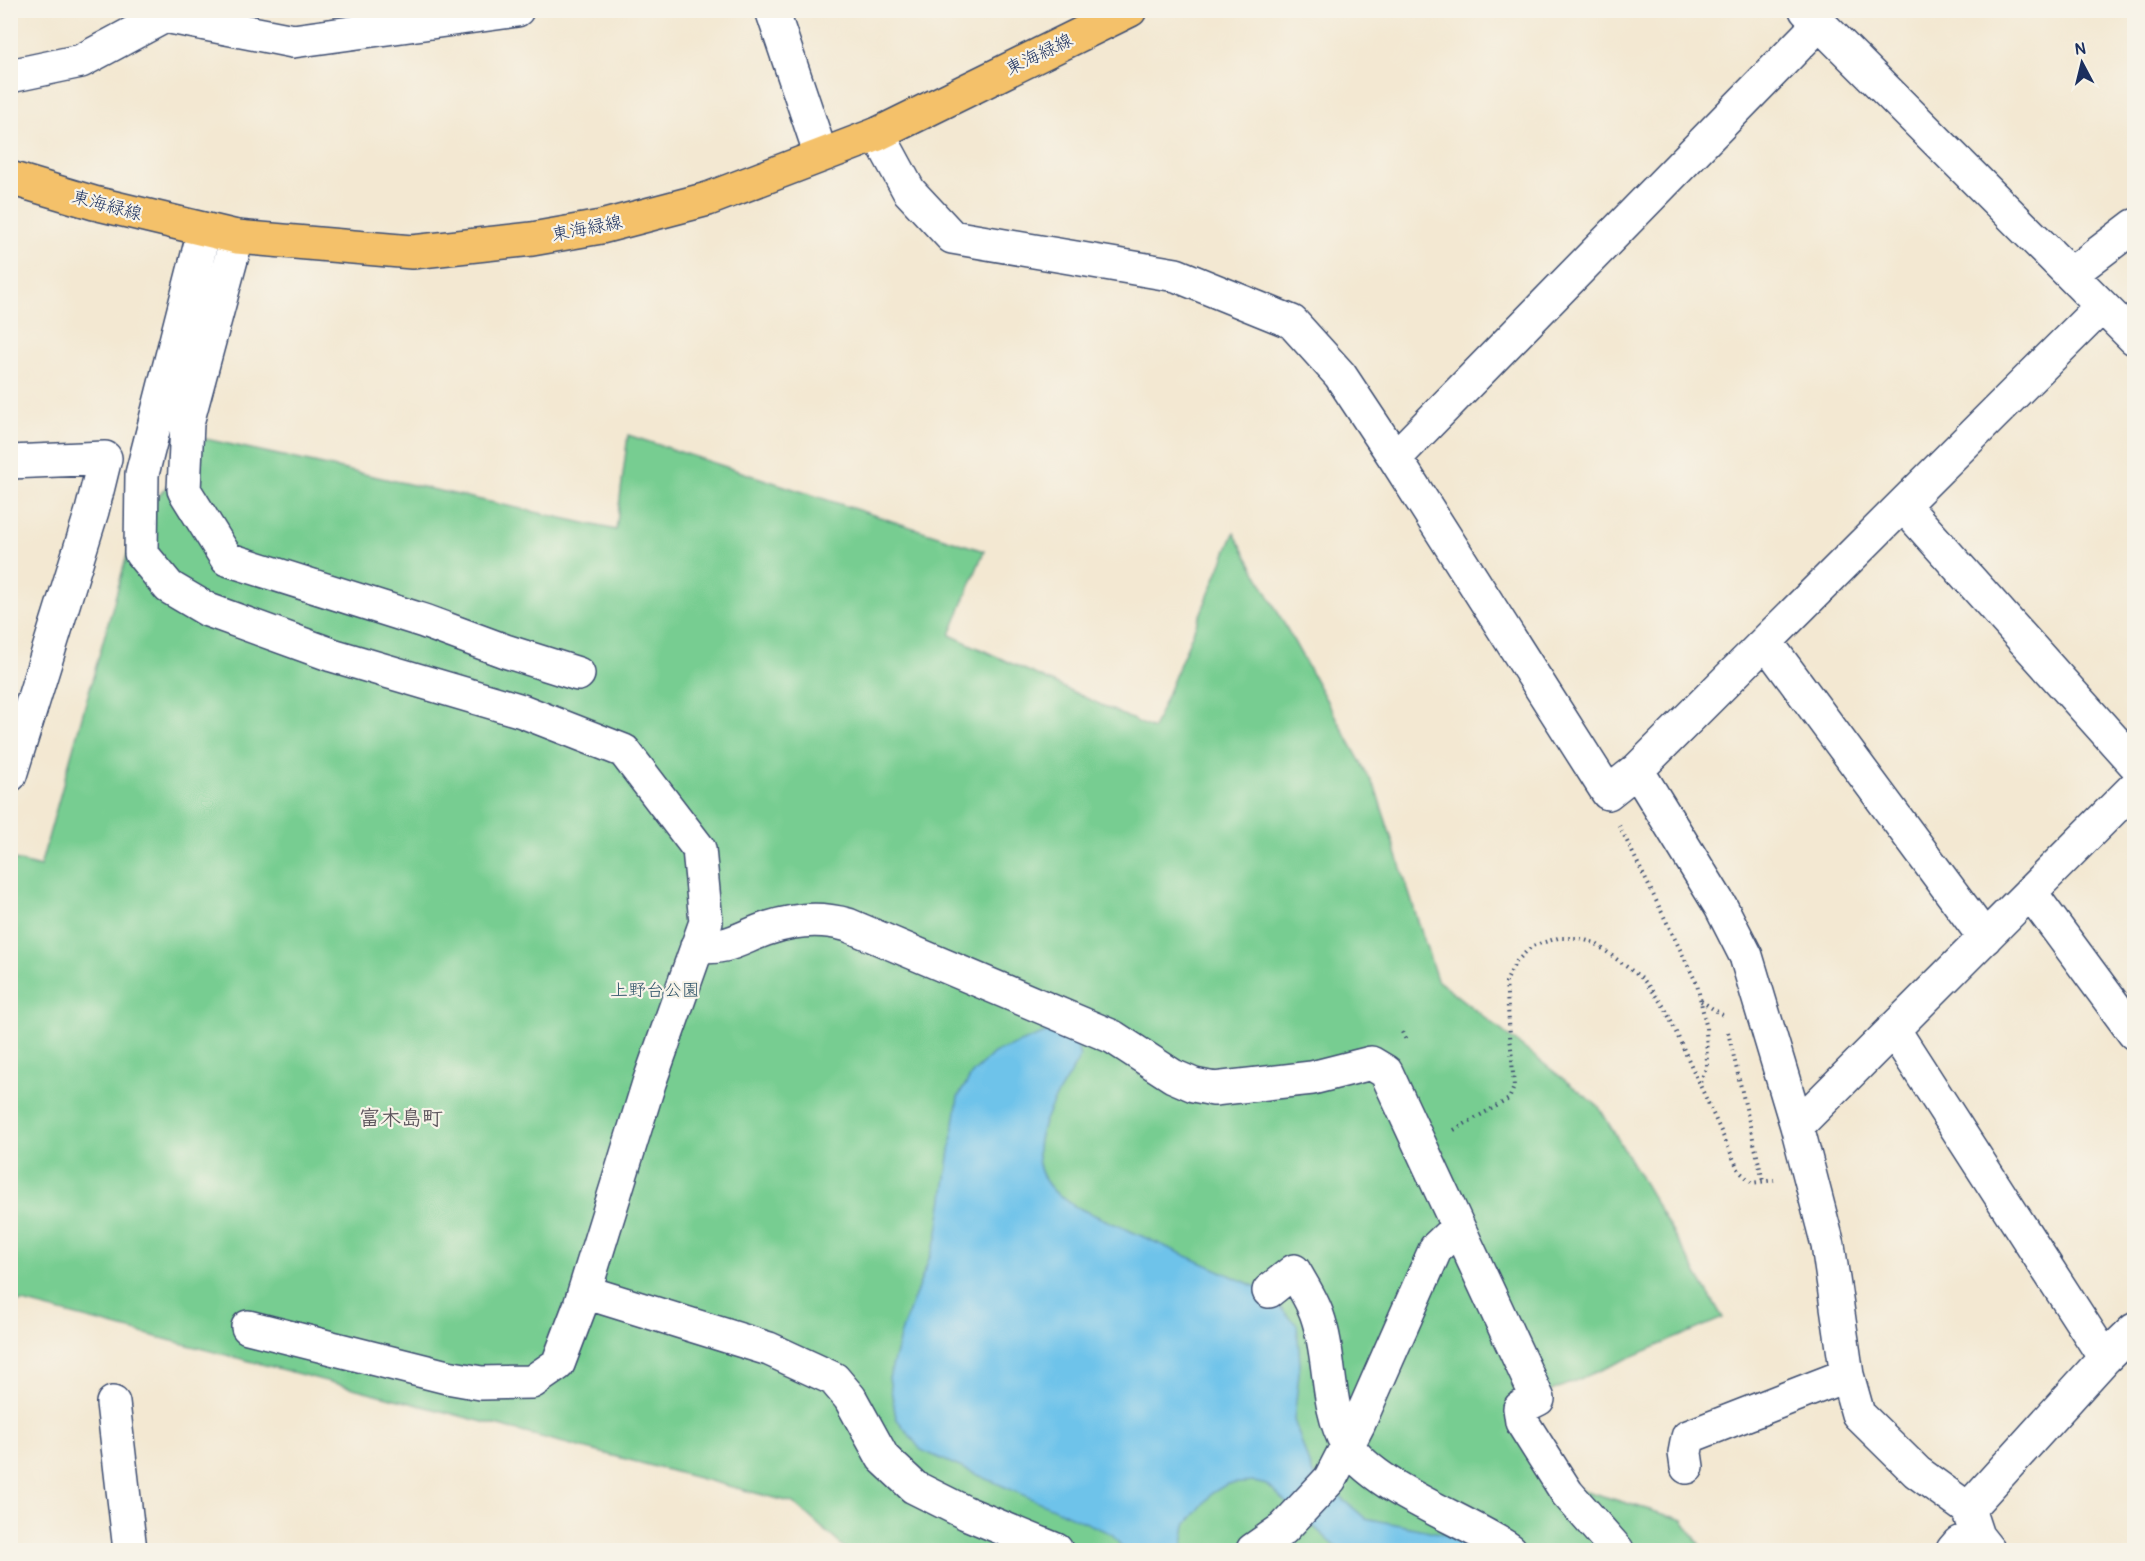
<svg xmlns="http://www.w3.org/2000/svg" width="2145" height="1561" font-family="Pangolin,'Klee One',sans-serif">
  <rect width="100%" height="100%" fill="#f7f3e8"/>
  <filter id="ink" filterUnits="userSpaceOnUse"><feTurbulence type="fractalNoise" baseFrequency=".0167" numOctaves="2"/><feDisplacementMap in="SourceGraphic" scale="12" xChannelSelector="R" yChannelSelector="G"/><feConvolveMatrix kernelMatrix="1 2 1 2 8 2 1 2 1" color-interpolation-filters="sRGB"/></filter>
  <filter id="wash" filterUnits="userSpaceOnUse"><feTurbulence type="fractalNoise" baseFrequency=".008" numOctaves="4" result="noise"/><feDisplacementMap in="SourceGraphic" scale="24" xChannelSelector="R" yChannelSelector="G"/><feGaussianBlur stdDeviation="1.35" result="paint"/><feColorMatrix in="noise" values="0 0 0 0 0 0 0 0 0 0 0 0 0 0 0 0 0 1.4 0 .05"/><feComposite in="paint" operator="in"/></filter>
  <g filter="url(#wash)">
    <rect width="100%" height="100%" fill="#f3e8d2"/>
    <path fill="#77cd91" stroke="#497e78" stroke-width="1.5" d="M628 435 984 551 950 635 1153 729 1234 533 1376 790 1437 980 1599 1107 1723 1318 1509 1409 1556 1482 1683 1520 1703 1550H847L794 1503 23 1302H11V859L40 867 136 523 206 439 616 530Z"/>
    <path fill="#6ec3ea" stroke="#4479a4" stroke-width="1.5" d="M1051 1031 1075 1037 1080 1057C1059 1094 1016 1148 1051 1188 1057 1195 1067 1200 1074 1206L1263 1290 1297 1325 1300 1363 1294 1420 1312 1473 1365 1518 1444 1534 1477 1550H1340L1267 1485 1254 1482 1227 1484 1212 1493 1186 1525 1182 1550H1124L1112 1534 921 1450 896 1418 889 1378 902 1330 937 1238 958 1097 972 1074 994 1053Z"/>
  </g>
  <g filter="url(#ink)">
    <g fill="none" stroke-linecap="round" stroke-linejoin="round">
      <defs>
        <path id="minor" d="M772 10 821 155
          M1806 10 2134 338
          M165 16 293 41 517 10
          M10 76 81 61 165 16 170 10
          M878 134 909 191 952 237 1176 275 1292 322 1340 375 1395 458 1608 793 1637 770 2102 306
          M204 231 142 474 141 553 169 587 208 610 332 655 522 711 624 751 699 849 706 922 649 1083 580 1306 558 1364 532 1382 481 1383 447 1377 248 1327
          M237 237 187 423 184 490 227 559 424 621 505 651 578 674
          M2071 274 2134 226
          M1395 458 1819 24
          M10 462 105 458 92 511 10 775
          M1903 505 2134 763
          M1766 642 1985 938
          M1637 770 1721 907 1746 956 1797 1126 1828 1245 1847 1375 1858 1414 1917 1472 1968 1509 1977 1536 1988 1550
          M2030 892 2134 1033
          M697 946C729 950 741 937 769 928 796 919 821 917 848 925L1113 1037 1173 1076 1194 1085 1214 1089 1312 1078 1371 1063 1386 1072 1538 1399 1520 1408 1522 1422 1567 1493 1617 1550
          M1893 1029 2105 1358
          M1797 1126 2134 788
          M1269 1291 1294 1271C1302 1285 1312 1300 1317 1315 1332 1357 1325 1405 1347 1444 1371 1487 1467 1520 1510 1550
          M585 1292 769 1349 834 1379 850 1398 883 1458 914 1487 966 1513 1056 1550
          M113 1403 130 1550
          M1687 1467 1685 1453 1688 1437 1847 1375
          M1968 1509 2105 1358 2134 1330
          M1253 1550 1283 1529 1330 1479 1358 1425 1436 1248 1458 1227
          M1953 1550 1959 1543 1977 1536"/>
        <path id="major" d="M10 178 94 203 237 237 412 252 532 239 601 227 708 199 878 134 1130 10"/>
      </defs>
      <use href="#minor" stroke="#3b4b6f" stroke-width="36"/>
      <use href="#major" stroke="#3b4b6f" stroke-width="36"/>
      <path stroke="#3b4b6f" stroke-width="4" stroke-dasharray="1.5 4.5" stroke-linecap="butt" d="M1619 825 1697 984 1706 1025 1707 1066 1699 1085
        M1701 1001 1724 1016
        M1402 1032 1407 1042
        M1728 1032 1763 1181
        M1454 1130 1509 1099 1514 1087 1506 982 1515 963 1532 946 1558 938H1578L1595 943 1643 979 1665 1008 1739 1171 1752 1183 1774 1180"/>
      <use href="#minor" stroke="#fff" stroke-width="33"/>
      <use href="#major" stroke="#f4c16a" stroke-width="33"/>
    </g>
  </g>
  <g text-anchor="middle" stroke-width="4.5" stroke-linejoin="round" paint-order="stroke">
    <g font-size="18" fill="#1b2f5e" stroke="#f7f3e8">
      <text transform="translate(1039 54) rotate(-26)" y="6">東海緑線</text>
      <text transform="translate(107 205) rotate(15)" y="6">東海緑線</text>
      <text transform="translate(587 228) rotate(-11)" y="6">東海緑線</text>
    </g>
    <g font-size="18" fill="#32566b" stroke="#f7f3e8">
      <text x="655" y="996">上野台公園</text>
    </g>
    <g font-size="21" font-weight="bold" fill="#5e575e" stroke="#f7f3e8">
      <text x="401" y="1125">富木島町</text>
    </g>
  </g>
  <rect width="2145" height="1561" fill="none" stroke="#f7f3e8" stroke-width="36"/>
  <g transform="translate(2082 63) rotate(353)" stroke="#f7f3e8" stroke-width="4.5" paint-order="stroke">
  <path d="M0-4.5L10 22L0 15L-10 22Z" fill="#1b2f5e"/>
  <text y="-9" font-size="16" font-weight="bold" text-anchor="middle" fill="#1b2f5e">N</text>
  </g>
</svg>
